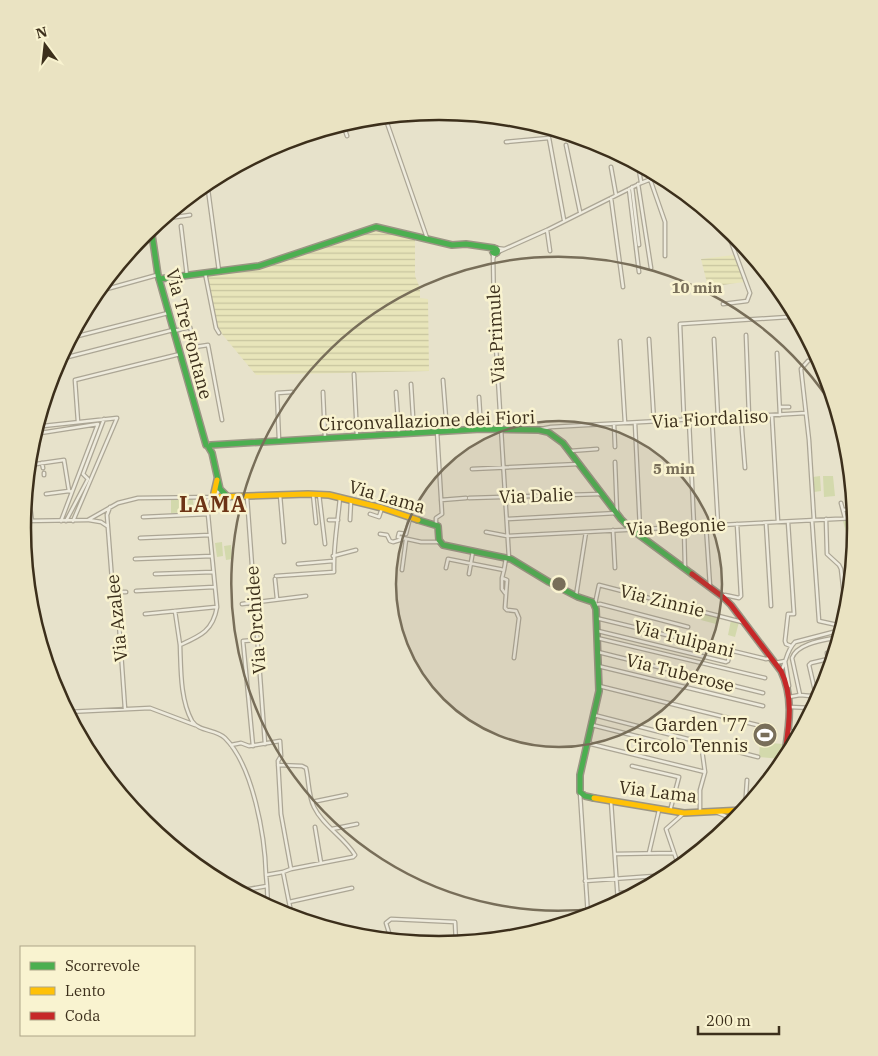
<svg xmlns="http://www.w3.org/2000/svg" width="878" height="1056" font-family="'IBM Plex Serif',serif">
  <defs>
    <pattern id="farmland-rules" width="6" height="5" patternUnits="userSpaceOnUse" patternTransform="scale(1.25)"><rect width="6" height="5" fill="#e8e5ba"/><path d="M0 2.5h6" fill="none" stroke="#c8c59f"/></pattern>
  </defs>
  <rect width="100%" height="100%" fill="#e7e2cb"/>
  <path fill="url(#farmland-rules)" d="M376 229 415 238V276L420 288V298L428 299 429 371 256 375 217 328 206 274 263 267 369 230Z
    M734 255 744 282 708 287 701 259Z"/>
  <path fill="#d3d9ac" d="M820 476 821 491 814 492 813 477Z
    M823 476H833L835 496 824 497Z
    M193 499 194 512 171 513V500Z
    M843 521H851L852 523H855L853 558Z
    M222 542 223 556 217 557 215 543Z
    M231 545 232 559 226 560 224 546Z
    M703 613 718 617 716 624 701 620Z
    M731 620 739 622 735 637 728 635Z
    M760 742 783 744 781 759 759 757Z"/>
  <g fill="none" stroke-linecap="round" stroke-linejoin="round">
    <defs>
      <path id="street" d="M385 117 427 238
        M343 124 347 136
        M506 142 549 138 564 220
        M566 145 580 212
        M638 164 641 182
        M611 167 616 195
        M650 179 665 222V256
        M207 182 219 271
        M638 184 651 268
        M632 187 639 245
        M629 189 639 272
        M611 198 623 287
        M162 219 190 215
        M181 226 187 276
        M547 230 550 251
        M145 233 151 232
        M496 248 504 249
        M493 252 494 314 509 558
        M498 252 547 230 641 183 659 176
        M493 259 495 253
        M205 273 216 328 219 333
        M96 292 157 275
        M723 304 747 301 750 293 726 228
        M174 331 190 327 204 382
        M746 335 749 416
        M70 338 168 313
        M649 339 654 422
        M714 339 718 418
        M620 341 625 423
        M195 347 208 345 222 420
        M777 353 780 415
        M60 359 173 330
        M808 361 801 369 809 440 814 520
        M354 374 357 436
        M443 380 447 431
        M411 384 414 433
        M323 392 325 437
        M396 392 399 434
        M831 392 832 412
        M479 397 481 429
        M780 407H789
        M41 411 43 426 117 418 73 521
        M772 416 778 522
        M741 417 745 468
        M712 419 718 524
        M684 420 680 324 788 317 795 315
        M689 420 694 526
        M78 422 75 380 180 354
        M635 423 640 529
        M614 424 615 447
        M541 429 551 427 806 413
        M34 434 98 424 61 521
        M279 440 277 393 292 392
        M570 451 597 449
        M42 463 43 468
        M29 465 64 460 69 491 72 492
        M472 469 579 464
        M44 473V475
        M27 485 32 521
        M214 493 208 500 207 504 217 607C213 631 200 636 180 645 181 669 180 699 192 721 199 732 216 729 225 738 253 766 265 836 266 875L283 872 292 917
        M46 494 69 491
        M313 494 316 523
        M319 494 325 544
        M280 495 284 542
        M247 497 265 744
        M469 498 601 494
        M441 500 466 498
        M841 503 845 518
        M25 506H30
        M110 507 107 515 112 580 117 595 125 709
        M843 510 854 509
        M370 514 379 517 382 508
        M143 517 208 514
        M410 518 406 534 399 533 398 537 421 542H440
        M507 519 617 513 615 462
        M826 519 827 554 839 565 841 569 846 613
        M89 520 101 522 107 526
        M329 520H338
        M350 520 351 501
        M812 520 819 621 842 626
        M23 521 88 520 118 503 138 498 215 497 220 489
        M66 521 88 479 83 474 104 419
        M788 522 794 614H788L785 641 786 644 791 646
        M766 523 771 606
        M436 525V518L442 514 437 431
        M706 526 710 586
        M684 527 685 568
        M613 530 615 568
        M486 532 507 536 855 518
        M380 534 387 535 390 541 393 542 403 539
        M140 538 210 535
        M333 556 356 550
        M135 559 212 556
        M298 564 333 561
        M446 568 448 559 504 570 506 558
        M402 570 406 540
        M504 570 502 578 507 580 505 608 507 610 516 611 519 618 514 658
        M155 574 213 572
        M469 574 473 551
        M276 576 334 572C333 546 338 522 340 497
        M502 578V589L505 593
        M275 579 277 599
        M136 591 214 587
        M116 592H126
        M576 596 586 532
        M723 597 725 595 739 598 741 596 737 524
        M242 604 306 596
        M595 604 599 585 742 622
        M595 605 600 604 688 627
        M175 611 180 645
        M145 614 216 607
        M596 618 766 659 770 658
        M598 631 726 662 728 661 731 650
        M597 638 765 678
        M598 652 763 693
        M828 659 830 666
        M775 663 785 661 789 686
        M598 666 763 706
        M781 671C787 661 786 651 795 642L841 630
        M599 686 761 726
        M800 695 811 696 815 691 809 665 811 663 828 659 827 653 835 651
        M789 697 800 695 792 658C797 643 825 640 839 637
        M790 707 813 708
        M67 712 150 708 195 725
        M594 715 758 757
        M592 725 668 744
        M788 732 800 731
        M587 743 705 772
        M231 745 241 743 249 746 280 741 281 756 278 761 281 814 291 869 283 872
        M253 746 243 641 257 640
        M278 765 302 766 306 768C309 781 308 795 314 807 323 826 344 837 355 855L353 857 291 869
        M632 766 679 777 670 811
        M580 793 588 916
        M611 801 618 902
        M312 802 346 795
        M745 809 747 780
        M700 812V790L705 772 701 743
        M716 812 735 820
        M315 827 321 863
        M332 829 357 824
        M649 853 659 810
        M615 854 674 853
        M679 867 666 829 683 814
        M585 881 668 875
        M267 886 268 907
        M238 891 267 886 266 875
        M618 893 637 892
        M289 902 352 888
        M353 935 390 936 392 940
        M390 936 386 923 391 919 455 922 456 943"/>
      <path id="fast" d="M151 228 158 275 206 445
        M492.5 251a2.5 2.5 0 1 1 5 0a2.5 2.5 0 1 1-5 0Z
        M159 279 259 266 376 227 452 245 466 244 494 248
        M211 445 481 429 539 430 548 432 563 443 621 519 631 529 692 574
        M209 448 212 453 220 489 227 496
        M418 520 438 526 439 540 443 545 511 559 549 582 578 597 593 602 596 609 599 691 580 775V792L585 796 594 798"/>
      <path id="slow" d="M217 480 214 493 215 497 308 494 329 495 382 508 418 520
        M594 798 684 813 743 810"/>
      <path id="jam" d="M692 574 723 597 731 605 781 671C795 700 788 730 784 761"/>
    </defs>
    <use href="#street" stroke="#aca695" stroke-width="5"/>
    <use href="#fast" stroke="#9b9584" stroke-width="8"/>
    <use href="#slow" stroke="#9b9584" stroke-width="8"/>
    <use href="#jam" stroke="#9b9584" stroke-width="8"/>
    <use href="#street" stroke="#eeebdd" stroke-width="2.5"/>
    <use href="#fast" stroke="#4caf50" stroke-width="5"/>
    <use href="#slow" stroke="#ffc107" stroke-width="5"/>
    <use href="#jam" stroke="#c62828" stroke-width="5"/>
  </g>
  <circle cx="559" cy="584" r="163" fill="#786e59" fill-opacity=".12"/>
  <g fill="none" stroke="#786e59" stroke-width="2.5">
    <circle cx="559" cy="584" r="163"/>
    <path d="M607 907A327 327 0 1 1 836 411"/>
  </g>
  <defs>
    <symbol id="stadium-disc" viewBox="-11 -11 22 22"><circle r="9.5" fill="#786e59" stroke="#f9f3d0"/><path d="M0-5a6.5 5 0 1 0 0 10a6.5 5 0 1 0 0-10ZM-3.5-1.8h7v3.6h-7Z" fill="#fff"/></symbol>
  </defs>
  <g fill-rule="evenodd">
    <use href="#stadium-disc" x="751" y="721" width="28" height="28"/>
  </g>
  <g text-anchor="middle" stroke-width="5" stroke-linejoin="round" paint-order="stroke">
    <g font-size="18" fill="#3c2f1b" stroke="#f9f3d0">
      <text transform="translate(189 334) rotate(75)" y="6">Via Tre Fontane</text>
      <text transform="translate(496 334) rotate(-93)" y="6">Via Primule</text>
      <text transform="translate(710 419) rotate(-3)" y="6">Via Fiordaliso</text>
      <text transform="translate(427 421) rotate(-2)" y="6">Circonvallazione dei Fiori</text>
      <text transform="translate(536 496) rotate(-2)" y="6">Via Dalie</text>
      <text transform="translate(387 497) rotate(16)" y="6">Via Lama</text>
      <text transform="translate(676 527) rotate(-3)" y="6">Via Begonie</text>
      <text transform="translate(662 601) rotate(14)" y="6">Via Zinnie</text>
      <text transform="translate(117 618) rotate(-96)" y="6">Via Azalee</text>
      <text transform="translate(256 620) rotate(-94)" y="6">Via Orchidee</text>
      <text transform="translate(684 639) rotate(14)" y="6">Via Tulipani</text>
      <text transform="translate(680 673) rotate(14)" y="6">Via Tuberose</text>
      <text transform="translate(658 792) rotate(7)" y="6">Via Lama</text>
    </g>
    <g font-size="18" fill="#3c2f1b" stroke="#f9f3d0" text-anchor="end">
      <text x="748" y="731">Garden '77<tspan x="748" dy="21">Circolo Tennis</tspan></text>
    </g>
    <g font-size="22" font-weight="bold" letter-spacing="1" fill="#6d3416" stroke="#f9f3d0">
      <text x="213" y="512">LAMA</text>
    </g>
  </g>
  <path d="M0 0H878V1056H0ZM31 528a408 408 0 1 1 816 0a408 408 0 1 1-816 0Z" fill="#eae3c2" fill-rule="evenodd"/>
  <path fill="none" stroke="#3c2f1b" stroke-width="2.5" d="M31 528a408 408 0 1 1 816 0a408 408 0 1 1-816 0Z"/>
  <circle cx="559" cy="584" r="8" fill="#786e59" stroke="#f9f3d0" stroke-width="2.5"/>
  <g font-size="15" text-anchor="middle" font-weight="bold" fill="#786e59" stroke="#f9f3d0" stroke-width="5" stroke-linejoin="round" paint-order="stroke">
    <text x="697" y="293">10 min</text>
    <text x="674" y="474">5 min</text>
  </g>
  <rect x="20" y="946" width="175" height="90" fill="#f9f3d0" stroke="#ada588"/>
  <rect x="30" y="962" width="25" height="8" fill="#4caf50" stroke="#ada588"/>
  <text x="65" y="971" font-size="15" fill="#3c2f1b">Scorrevole</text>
  <rect x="30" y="987" width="25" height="8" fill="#ffc107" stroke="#ada588"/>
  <text x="65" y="996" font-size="15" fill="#3c2f1b">Lento</text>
  <rect x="30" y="1012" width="25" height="8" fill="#c62828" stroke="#ada588"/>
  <text x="65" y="1021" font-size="15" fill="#3c2f1b">Coda</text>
  <g transform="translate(45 45) rotate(345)" stroke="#f9f3d0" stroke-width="4" paint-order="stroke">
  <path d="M0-4L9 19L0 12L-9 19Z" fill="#3c2f1b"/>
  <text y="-8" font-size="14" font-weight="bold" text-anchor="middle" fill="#3c2f1b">N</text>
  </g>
  <path d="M698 1026v8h81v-8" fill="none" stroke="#3c2f1b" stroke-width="2.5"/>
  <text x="706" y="1026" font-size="15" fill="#3c2f1b" stroke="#f9f3d0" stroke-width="4" paint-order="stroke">200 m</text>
</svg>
